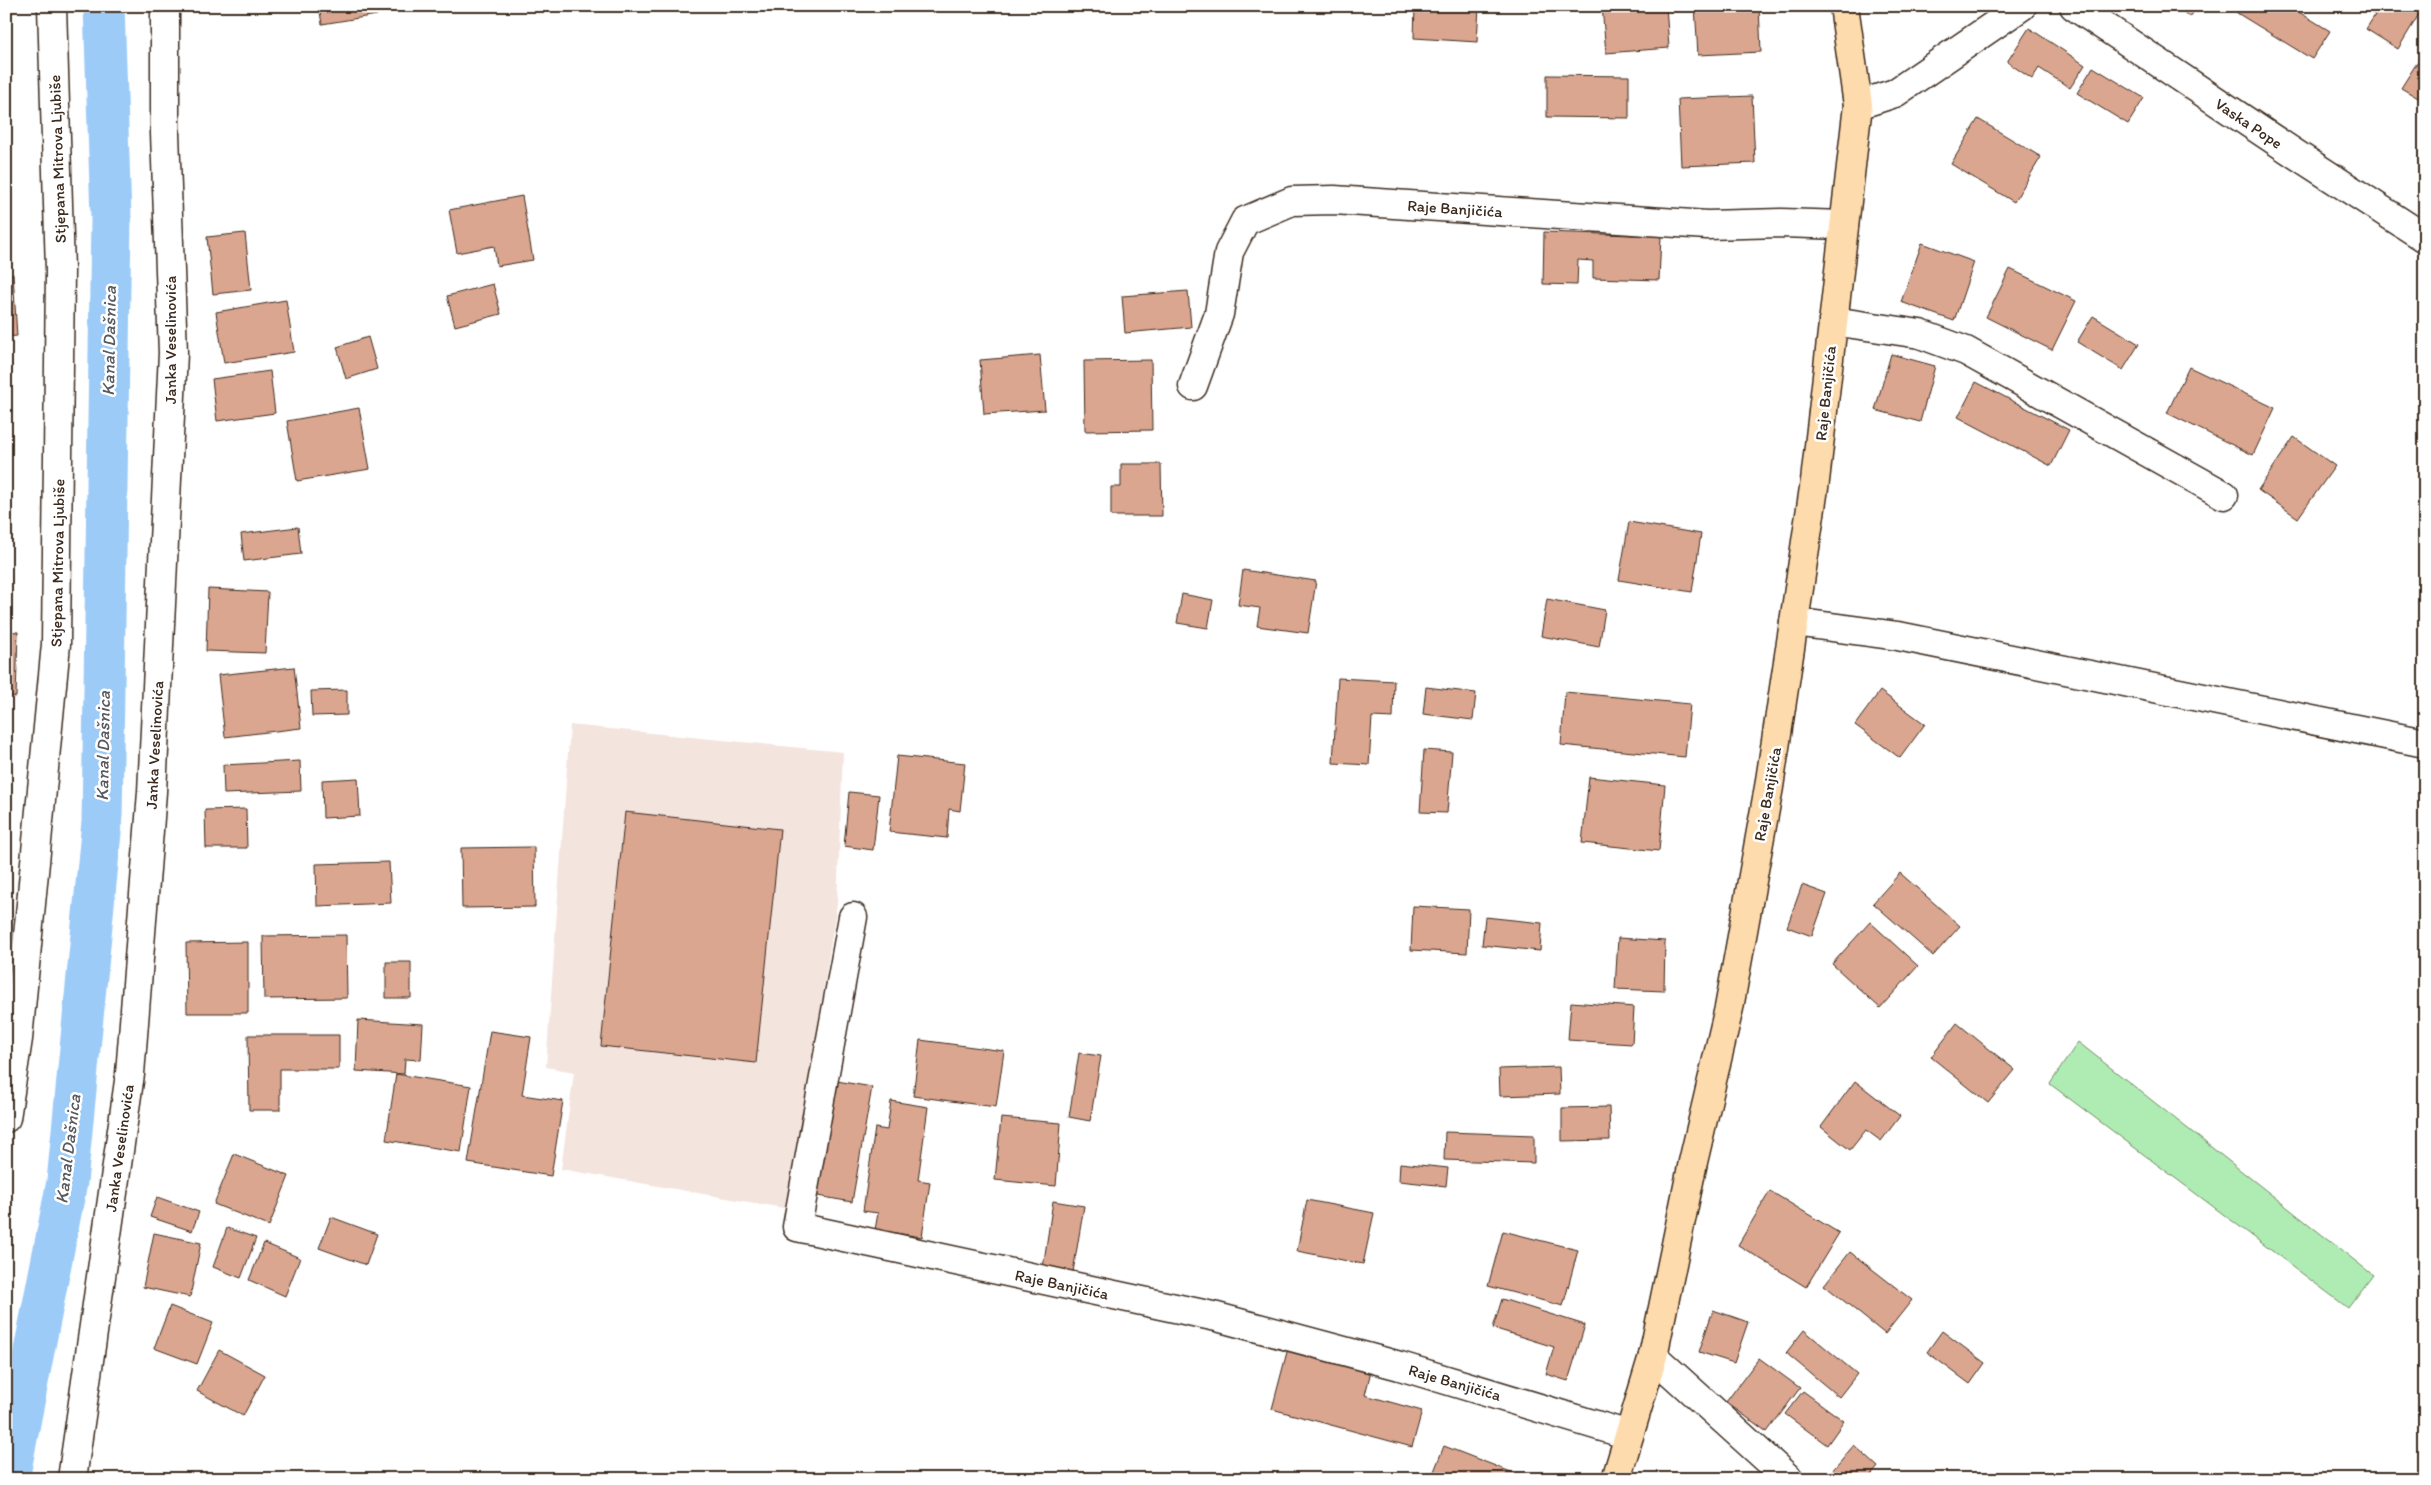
<svg xmlns="http://www.w3.org/2000/svg" width="2431" height="1485" font-family="Itim,sans-serif">
  <rect width="100%" height="100%" fill="#fff"/>
  <filter id="ink" filterUnits="userSpaceOnUse"><feTurbulence type="fractalNoise" baseFrequency=".02" numOctaves="2"/><feDisplacementMap in="SourceGraphic" scale="10" xChannelSelector="R" yChannelSelector="G"/><feConvolveMatrix kernelMatrix="1 2 1 2 8 2 1 2 1" color-interpolation-filters="sRGB"/></filter>
  <g filter="url(#ink)">
    <path fill="#f4e4de" d="M570 725 843 752 837 904 789 1209 561 1169 574 1072 546 1067Z"/>
    <path fill="#afecb3" stroke="#758b68" d="M2078 1042 2373 1275 2348 1308 2050 1084Z"/>
    <g fill="none" stroke-linecap="round" stroke-linejoin="round">
      <path stroke="#9ccbf8" stroke-width="41" d="M9 1479 67 1182 102 822 111 218 104 6"/>
    </g>
    <path fill="#dba690" stroke="#3b2a1e" d="M319 6H376L377 15 322 24Z
      M1415 6H1479L1477 42 1414 38Z
      M1602 6H1666L1669 48 1606 53Z
      M1695 6H1759L1761 52 1698 55Z
      M2175 6H2198L2190 17Z
      M2241 6H2289L2330 31 2312 59 2237 13Z
      M2360 6H2424L2398 49 2366 29 2375 15Z
      M2029 28 2085 65 2070 88 2039 68 2032 79 2007 62Z
      M2425 50V102L2401 88Z
      M2093 67 2144 98 2128 124 2077 93Z
      M1547 75 1629 76V118L1547 117Z
      M1752 96 1755 163 1681 166 1678 99Z
      M1978 119 2041 157 2014 202 1951 164Z
      M522 196 533 260 497 266 494 246 457 253 449 210Z
      M1544 232 1661 236 1659 280 1593 278V261L1578 260 1577 285 1543 284Z
      M245 233 251 290 213 294 207 237Z
      M1922 243 1974 262 1954 321 1901 302Z
      M2010 269 2076 301 2052 350 1986 317Z
      M13 274 17 336 6 337V275Z
      M493 284 501 314 455 326 447 296Z
      M1188 291 1191 327 1125 333 1122 296Z
      M286 300 294 352 224 363 216 312Z
      M2093 316 2139 344 2123 370 2077 342Z
      M368 337 377 369 346 379 337 347Z
      M1891 354 1935 366 1920 422 1875 410Z
      M1040 355 1045 410 984 414 980 360Z
      M1151 360 1152 430 1085 431 1084 361Z
      M2189 367 2275 408 2253 455 2167 413Z
      M270 371 275 413 217 421 212 379Z
      M1976 382 2069 430 2051 466 1958 417Z
      M6 402H10V419H6Z
      M359 408 370 469 297 481 287 421Z
      M2294 437 2335 466 2298 518 2258 490Z
      M1121 464H1161L1162 516H1111V487H1121Z
      M1629 522 1701 534 1692 592 1619 580Z
      M298 527 301 554 244 561 241 534Z
      M1243 570 1316 581 1308 633 1257 626 1260 608 1238 605Z
      M208 589 268 592 265 653 206 651Z
      M1182 594 1213 600 1208 628 1177 623Z
      M1547 599 1605 610 1599 647 1541 636Z
      M6 631 18 632 16 697 6 696Z
      M294 667 301 728 225 737 218 675Z
      M1338 678 1394 681 1393 718 1372 717 1369 765 1333 763Z
      M1426 687 1476 693 1473 720 1423 714Z
      M347 690V715L312 716 311 691Z
      M1880 691 1925 724 1900 758 1855 725Z
      M1565 692 1690 704 1685 757 1561 745Z
      M1424 750 1452 752 1447 813 1420 812Z
      M897 756 965 763 960 811 949 809 947 838 889 832Z
      M300 761 301 791 224 794 223 765Z
      M1589 777 1665 785 1659 851 1582 843Z
      M358 778 360 816 323 818 322 780Z
      M849 792 879 795 873 850 844 846Z
      M246 809 247 848H206L205 810Z
      M625 812 780 829 756 1063 601 1046Z
      M534 847 535 907 462 908 461 848Z
      M389 862 391 903 317 906 316 864Z
      M1900 873 1960 926 1933 956 1873 903Z
      M1802 885 1827 894 1812 936 1787 927Z
      M1413 906 1469 909 1467 953 1411 950Z
      M1485 917 1542 923 1540 951 1482 945Z
      M1870 922 1918 966 1880 1008 1832 964Z
      M346 935 347 998 264 999 263 936Z
      M1618 938 1665 941 1664 991 1615 989Z
      M248 942V1013H187L186 943Z
      M386 962H411V998H386Z
      M1571 1002 1634 1007 1632 1044 1568 1040Z
      M358 1020 423 1024 421 1060 405 1059 404 1074 356 1071Z
      M1957 1023 2015 1070 1988 1103 1931 1057Z
      M490 1031 531 1037 522 1095 563 1101 551 1176 468 1163Z
      M248 1035H339V1069H280V1110H249Z
      M920 1040 1004 1051 996 1107 913 1096Z
      M1079 1053 1101 1056 1090 1121 1069 1117Z
      M1559 1067 1560 1094 1500 1096 1499 1069Z
      M396 1074 471 1086 461 1152 386 1140Z
      M831 1080 872 1087 852 1202 812 1195Z
      M1855 1081 1900 1116 1881 1141 1866 1130 1850 1150 1821 1127Z
      M891 1101 928 1107 918 1180 930 1182 922 1237 875 1230 878 1213 863 1211 875 1128 887 1130Z
      M1609 1107 1610 1140 1562 1141V1108Z
      M1001 1118 1061 1123 1056 1186 995 1180Z
      M1445 1132 1534 1135V1163L1444 1160Z
      M234 1154 289 1176 269 1226 214 1204Z
      M1400 1163 1448 1168 1446 1186 1399 1181Z
      M1770 1191 1839 1233 1806 1287 1738 1245Z
      M157 1197 199 1212 192 1231 150 1217Z
      M1307 1200 1374 1213 1363 1264 1297 1251Z
      M1053 1201 1084 1206 1073 1272 1043 1268Z
      M331 1217 377 1234 366 1265 319 1248Z
      M227 1228 256 1238 241 1278 213 1267Z
      M1503 1231 1578 1250 1563 1306 1488 1286Z
      M154 1233 201 1243 190 1297 143 1287Z
      M264 1243 300 1258 285 1296 249 1280Z
      M1850 1252 1912 1300 1885 1334 1824 1285Z
      M1502 1299 1585 1325 1568 1381 1546 1374 1554 1347 1493 1328Z
      M170 1306 213 1323 197 1364 154 1348Z
      M1713 1310 1748 1322 1734 1363 1699 1352Z
      M1804 1330 1857 1374 1839 1397 1786 1353Z
      M1942 1331 1985 1363 1970 1384 1927 1352Z
      M1288 1348 1371 1371 1365 1395 1422 1411 1412 1447 1272 1409Z
      M219 1350 265 1375 243 1416 197 1391Z
      M1759 1358 1800 1388 1767 1432 1726 1402Z
      M1803 1391 1844 1421 1827 1445 1785 1414Z
      M1854 1445 1878 1467 1868 1479H1825Z
      M1444 1446 1529 1479H1431Z"/>
    <g fill="none" stroke-linecap="round" stroke-linejoin="round">
      <defs>
        <path id="minor" d="M2074 6 2297 155 2425 238
          M1858 105 1895 93 2022 6
          M1833 321 1920 334 1966 351 2224 495
          M1193 386 1219 314 1229 252 1245 221 1292 201 1334 200 1707 225 1781 223 1844 225
          M1794 622 1898 636 2425 743
          M853 917 797 1227 1217 1317 1400 1366 1629 1435
          M6 1118 18 1039 56 644 60 270 52 6
          M1653 1356 1789 1479
          M72 1479 130 1074 152 792 173 353 165 133V6"/>
        <path id="major" d="M1616 1479 1653 1356 1693 1162 1729 1008 1769 787 1794 622 1815 481 1858 105 1844 6"/>
      </defs>
      <use href="#minor" stroke="#3b2a1e" stroke-width="31"/>
      <use href="#major" stroke="#3b2a1e" stroke-width="31"/>
      <use href="#minor" stroke="#fff" stroke-width="28"/>
      <use href="#major" stroke="#fedbac" stroke-width="28"/>
    </g>
  </g>
  <g text-anchor="middle" stroke-width="5" stroke-linejoin="round" paint-order="stroke">
    <g font-size="16" fill="#3b2a1e" stroke="#fff">
      <text transform="translate(2249 123) rotate(34)" y="6">Vaska Pope</text>
      <text transform="translate(57 159) rotate(-92)" y="6">Stjepana Mitrova Ljubiše</text>
      <text transform="translate(1455 208) rotate(4)" y="6">Raje Banjičića</text>
      <text transform="translate(170 340) rotate(-90)" y="6">Janka Veselinovića</text>
      <text transform="translate(1825 393) rotate(-84)" y="6">Raje Banjičića</text>
      <text transform="translate(57 563) rotate(-89)" y="6">Stjepana Mitrova Ljubiše</text>
      <text transform="translate(154 745) rotate(-87)" y="6">Janka Veselinovića</text>
      <text transform="translate(1767 794) rotate(-80)" y="6">Raje Banjičića</text>
      <text transform="translate(119 1148) rotate(-82)" y="6">Janka Veselinovića</text>
      <text transform="translate(1062 1284) rotate(12)" y="6">Raje Banjičića</text>
      <text transform="translate(1455 1382) rotate(16)" y="6">Raje Banjičića</text>
    </g>
    <g font-size="18" font-style="italic" fill="#585a5f" stroke="#fff">
      <text transform="translate(109 341) rotate(-89)" y="6">Kanal Dašnica</text>
      <text transform="translate(103 746) rotate(-89)" y="6">Kanal Dašnica</text>
      <text transform="translate(68 1149) rotate(-83)" y="6">Kanal Dašnica</text>
    </g>
  </g>
  <rect width="2431" height="1485" fill="none" stroke="#fff" stroke-width="25"/>
  <rect x="12" y="12" width="2406" height="1460" fill="none" stroke="#3b2a1e" stroke-width="2" filter="url(#ink)"/>
</svg>
